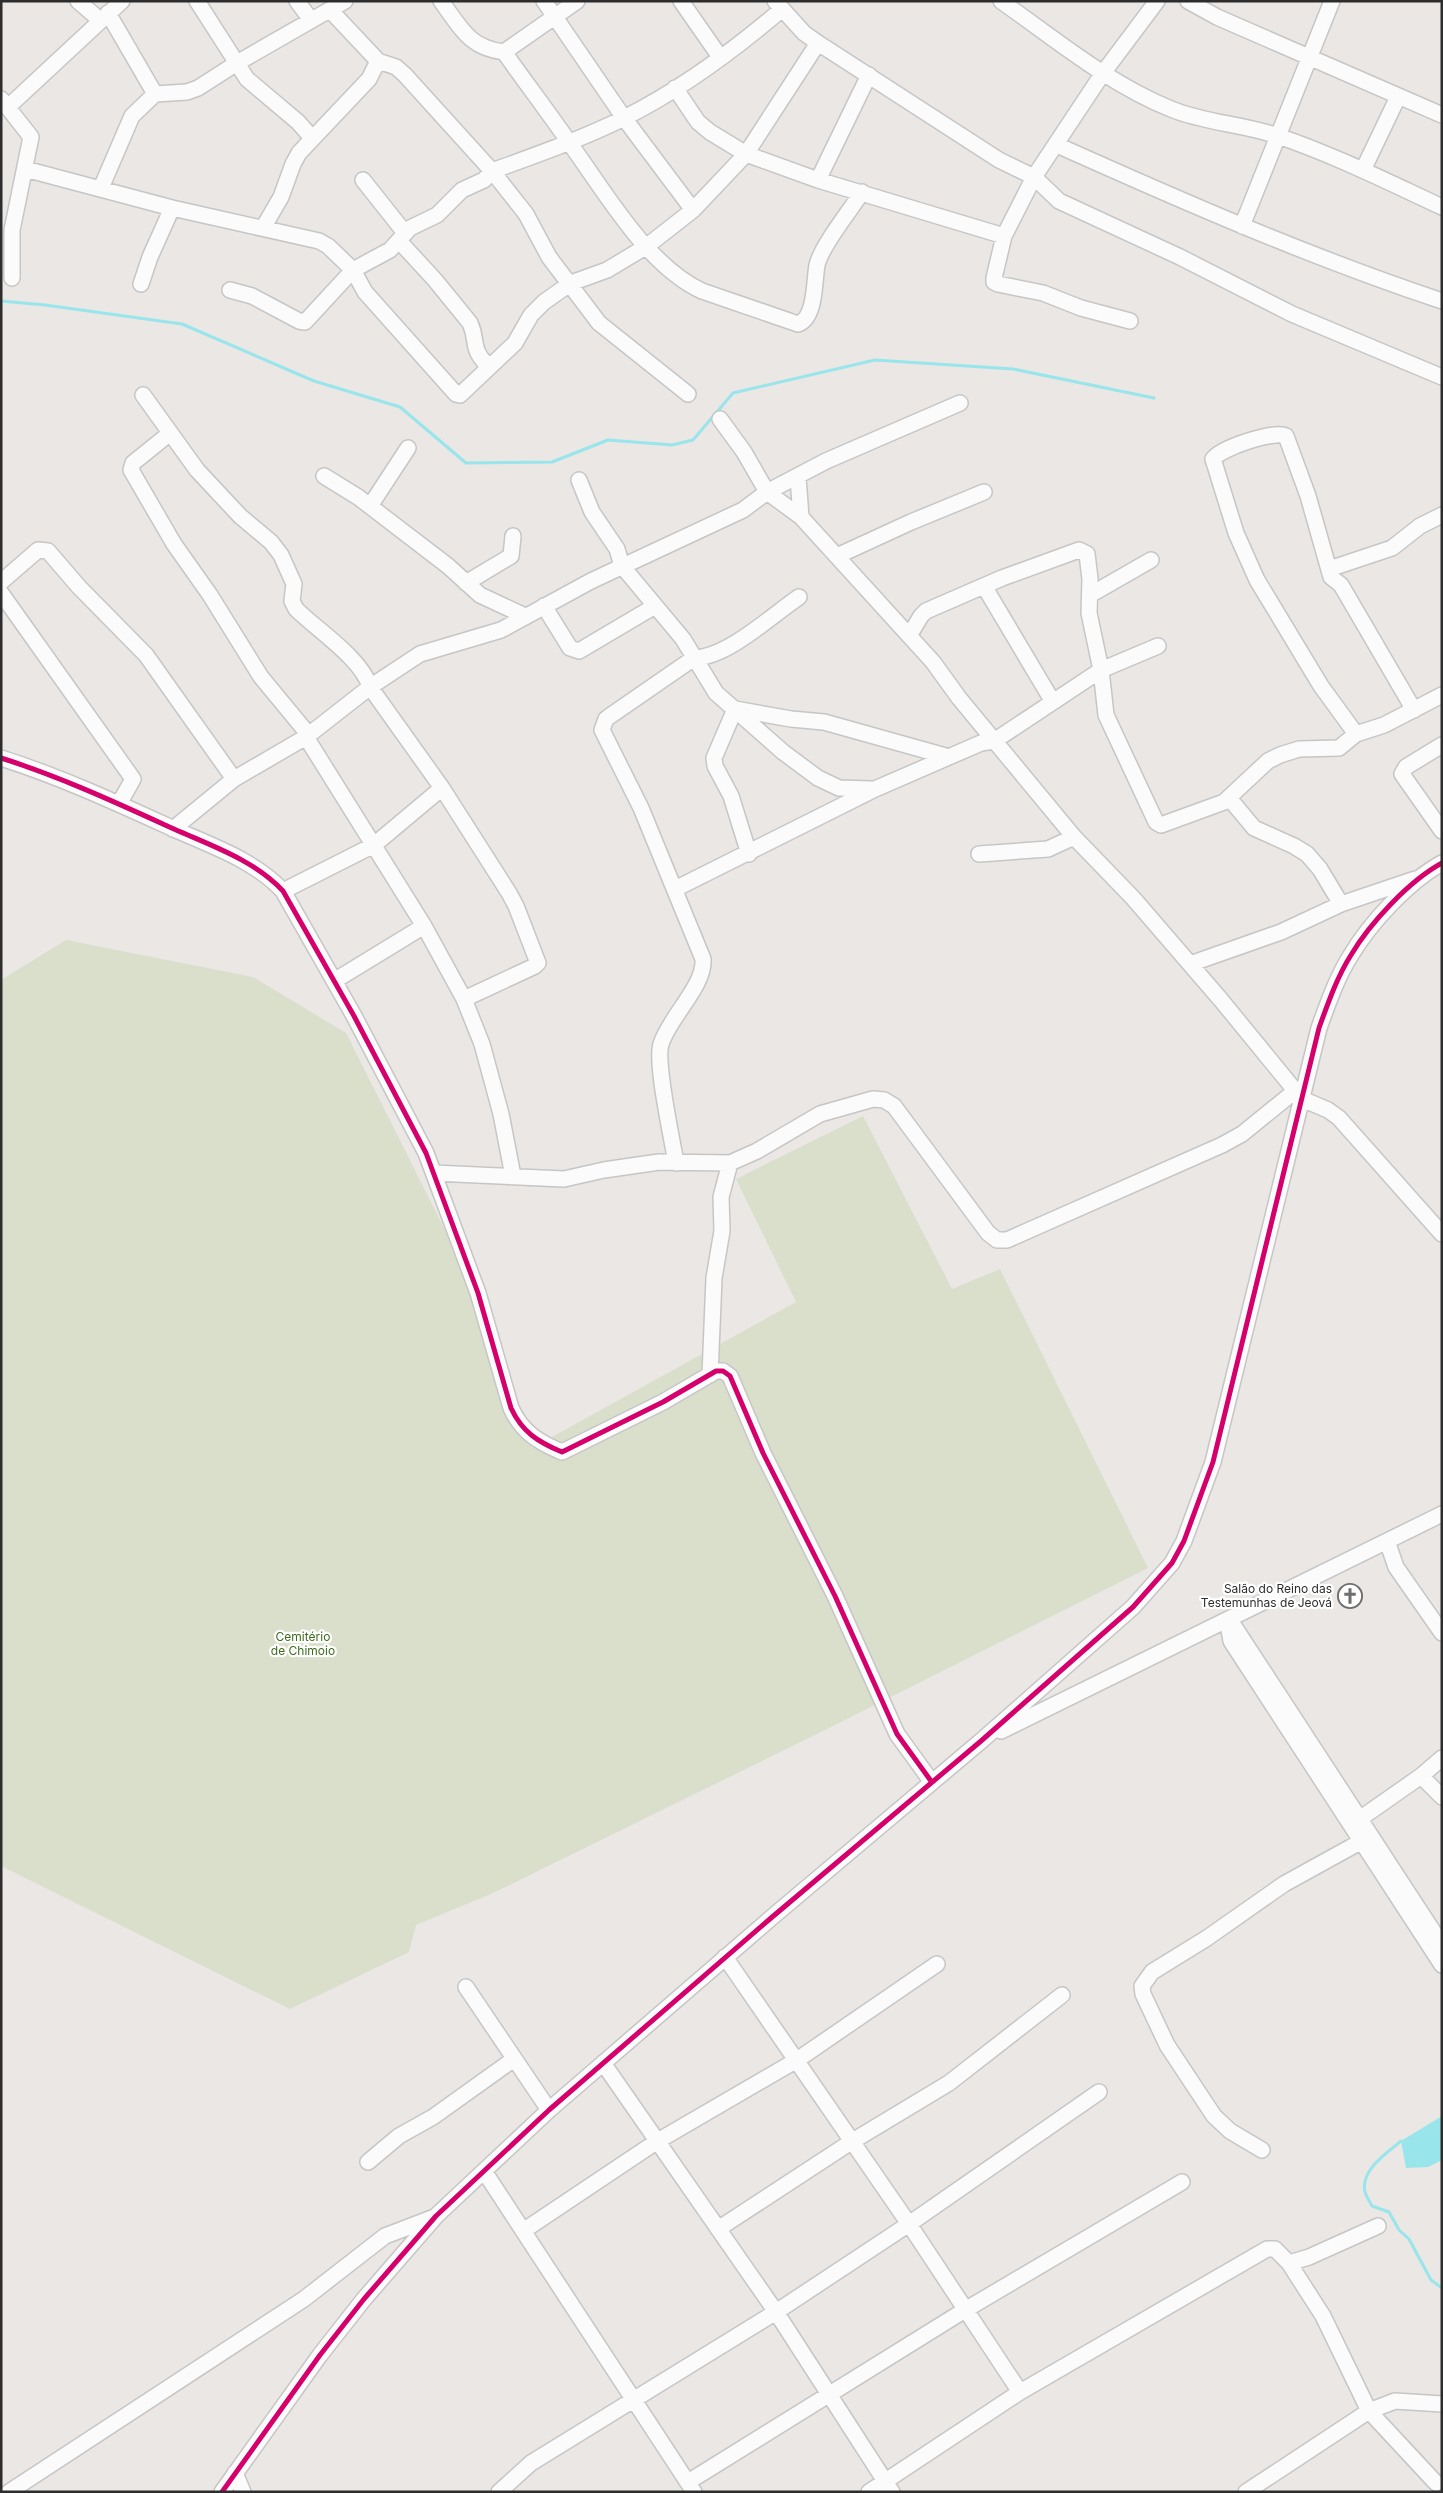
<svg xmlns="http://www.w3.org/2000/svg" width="1443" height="2493" font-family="Inter,sans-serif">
  <rect width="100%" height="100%" fill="#eae7e4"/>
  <path fill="#dadfcc" d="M66 940 253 977 346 1033 448 1236 532 1448 796 1302 736 1179 863 1116 952 1289 1000 1269 1148 1568 827 1729 491 1894 416 1925 409 1952 290 2009 1 1866V980Z"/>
  <path fill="#98e5eb" d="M1442 2116V2160L1428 2167 1406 2168 1401 2141Z"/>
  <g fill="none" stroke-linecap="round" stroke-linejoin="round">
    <path stroke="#98e5eb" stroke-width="3" d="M1 301 45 305 182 324 314 381 400 407 466 463 552 462 608 440 672 445 693 440 733 393 875 360 1013 369 1154 398
      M1401 2141C1387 2153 1360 2170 1365 2192 1366 2196 1370 2202 1372 2206L1389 2212 1399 2230 1409 2239 1431 2280 1442 2288"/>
    <defs>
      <path id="minor" d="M78 1 100 20
        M197 1 247 79 298 122 312 138
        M297 1 311 20
        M441 1C461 28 469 48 504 52L577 1
        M544 1 624 118 693 210
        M681 1 720 57
        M775 1 804 33 818 43 999 160 1034 177 1059 201 1180 257 1292 314 1442 377
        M1001 1C1055 39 1109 84 1171 109 1205 123 1243 124 1278 136 1334 155 1388 182 1442 207
        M1188 1 1217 17 1442 115
        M331 11 378 61 396 67 405 75 492 171 526 214 549 257 599 323 688 394
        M108 13 155 94
        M504 52C529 87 554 120 578 155 610 200 650 267 702 291L798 324C816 318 814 281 817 265 822 245 850 211 862 192
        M675 88 698 122 710 132 746 154 818 180 1004 236
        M1 99 31 137 12 230V278
        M8 107 122 1
        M1057 145C1184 202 1310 257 1442 301
        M25 169 172 208 319 241 328 246 353 270 365 292 456 394 460 395 515 343 531 315 544 302 571 283 607 270 647 246 693 210 746 154 818 43
        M1363 170 1398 97
        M363 180 405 233
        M818 180 869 75
        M101 188 132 116 155 94 187 92 198 88 237 63 345 1
        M1242 226 1332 1
        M263 228 281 197 293 164 299 153 369 79 378 61
        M400 242 435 280 470 323C479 343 469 347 489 367
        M141 284 150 257 172 208
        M230 290 252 296 299 321 305 322 353 270 390 250 410 228 437 215 462 190 484 180 492 171C536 155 582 139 624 118 680 90 733 51 781 10
        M1130 321 1081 308 1043 293 998 284 994 282V278L1004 236 1034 177 1103 73 1157 1
        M143 395 197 470 240 516 271 542 281 555 294 584 292 601 296 609C317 630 362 659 370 687L442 788 509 893 516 906 538 963 535 966 464 999
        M720 419 744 452 767 492 801 517 933 662 959 698 1074 837 1133 898 1221 1000 1302 1099 1328 1110 1339 1118 1442 1234
        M169 434 133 463 131 470 174 544 210 595 261 677 304 729 306 737 424 926 464 999 482 1044 501 1114 513 1176
        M324 476 358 497 448 566 480 595 525 616
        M798 477 801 517
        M579 480 592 512 617 549 622 566 683 639 716 693 783 752 818 778 839 788 871 789
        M370 506 408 448
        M837 556 911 522 984 492
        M1329 569 1392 548 1420 526 1442 515
        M1 582 38 550 48 551 79 587 146 655 234 779
        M466 583 511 556 513 536
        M984 586 1053 702
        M1 593 133 779 119 804
        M1090 595 1151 560
        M544 606 570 648 579 651 655 606
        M909 636 921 616 926 611 1002 578 1079 550 1087 554 1090 579 1089 613 1101 670 1106 715 1156 822 1161 825 1224 802 1268 761 1280 755 1299 749 1339 748 1356 734 1384 725 1442 695
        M735 709 791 719 824 722 949 757
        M735 709 714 758 715 766 731 796 749 854
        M1356 734 1321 686 1257 580 1236 533 1213 459C1221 448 1274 430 1286 436L1308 496 1331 577 1341 585 1414 710
        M1442 745 1406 767 1402 774 1442 831
        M1 758C61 777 117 803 174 829 212 846 254 860 283 891L354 1016 426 1153 478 1293 511 1408C522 1432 538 1442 562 1452L663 1402 716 1371H723L730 1376 763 1453 835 1596 897 1734 931 1781
        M1229 798 1254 828 1294 846 1307 854 1320 869 1341 904
        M173 829 234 779 306 737 370 687 420 654 501 630 591 581 743 510 767 492 826 461 960 403
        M979 854 1048 849 1074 837
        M675 889 875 789 981 743 994 741 1101 670 1158 646
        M283 891 374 845 442 788
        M1190 964 1281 932 1341 904 1415 879
        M334 981 424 926
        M676 1163C672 1138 655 1063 661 1044 670 1016 705 986 703 959L641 808 602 730 606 719 610 716 694 658C728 657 771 616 799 597
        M434 1173 564 1179 604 1170 659 1162 730 1163 757 1151 820 1114 873 1099 884 1100 894 1106 988 1233 997 1240H1007L1222 1145 1242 1134 1295 1091
        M710 1375 714 1278 722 1231 721 1197 730 1163
        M1387 1541 1396 1567 1442 1633
        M1230 1620 1442 1945
        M1233 1624 1229 1630 1231 1641 1442 1965
        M1001 1731 1442 1514
        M1421 1776 1442 1797
        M1361 1818 1421 1776 1442 1758
        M725 1957 909 2224 1020 2392
        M466 1987 549 2110
        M603 2063 776 2312 892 2492
        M1262 2150 1230 2131 1214 2116 1167 2045 1143 1994 1142 1986 1152 1972 1207 1938 1284 1884 1362 1841
        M368 2162 399 2136 433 2117 514 2059
        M484 2171 694 2492
        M718 2229 851 2142 949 2083 1062 1995
        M523 2231 656 2142 797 2060 937 1964
        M1289 2263 1309 2257 1378 2226
        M235 2473 243 2492
        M688 2482 965 2310 1182 2182
        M9 2492 304 2299 385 2236 432 2218
        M222 2492 320 2355 364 2299 436 2216 549 2110 771 1918 981 1741 1133 1607 1172 1563 1184 1541 1213 1462 1319 1028C1328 1003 1337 977 1351 955 1370 923 1409 881 1442 863
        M499 2492 531 2463 776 2312 909 2224 1099 2092
        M869 2492 1020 2392 1267 2249H1275L1289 2263 1323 2316 1369 2411 1436 2483
        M1246 2492 1369 2411 1395 2401 1442 2404"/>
    </defs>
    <use href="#minor" stroke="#c6c6c6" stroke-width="18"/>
    <use href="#minor" stroke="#fcfbfb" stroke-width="15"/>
    <defs>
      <path id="cycleway" d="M1 758C61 777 117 803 174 829 212 846 254 860 283 891L354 1016 426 1153 478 1293 511 1408C522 1432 538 1442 562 1452L663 1402 716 1371H723L730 1376 763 1453 835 1596 897 1734 931 1781
        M222 2492 320 2355 364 2299 436 2216 549 2110 771 1918 981 1741 1133 1607 1172 1563 1184 1541 1213 1462 1319 1028C1328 1003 1337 977 1351 955 1370 923 1409 881 1442 863"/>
    </defs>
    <use href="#cycleway" stroke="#fff" stroke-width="8"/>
    <use href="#cycleway" stroke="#d6006c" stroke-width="5"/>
  </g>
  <defs>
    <symbol id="church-ring" viewBox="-11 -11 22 22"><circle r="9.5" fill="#fff" stroke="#6f6e6d" stroke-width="1.5"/><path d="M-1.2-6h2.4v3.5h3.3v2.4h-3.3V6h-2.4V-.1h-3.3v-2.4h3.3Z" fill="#6f6e6d"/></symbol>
  </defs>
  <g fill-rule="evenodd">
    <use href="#church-ring" x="1336" y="1582" width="28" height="28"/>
  </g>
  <g text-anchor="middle" stroke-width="4.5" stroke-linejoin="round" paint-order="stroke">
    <g font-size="12" fill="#2d2d2d" stroke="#fff" text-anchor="end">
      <text x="1332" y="1593">Salão do Reino das<tspan x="1332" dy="14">Testemunhas de Jeová</tspan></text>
    </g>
    <g font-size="12" fill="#3b6c1c" stroke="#fff">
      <text x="303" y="1641">Cemitério<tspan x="303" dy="14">de Chimoio</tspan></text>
    </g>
  </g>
  <rect width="1443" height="2493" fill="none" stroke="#2d2d2d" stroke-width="5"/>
</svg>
